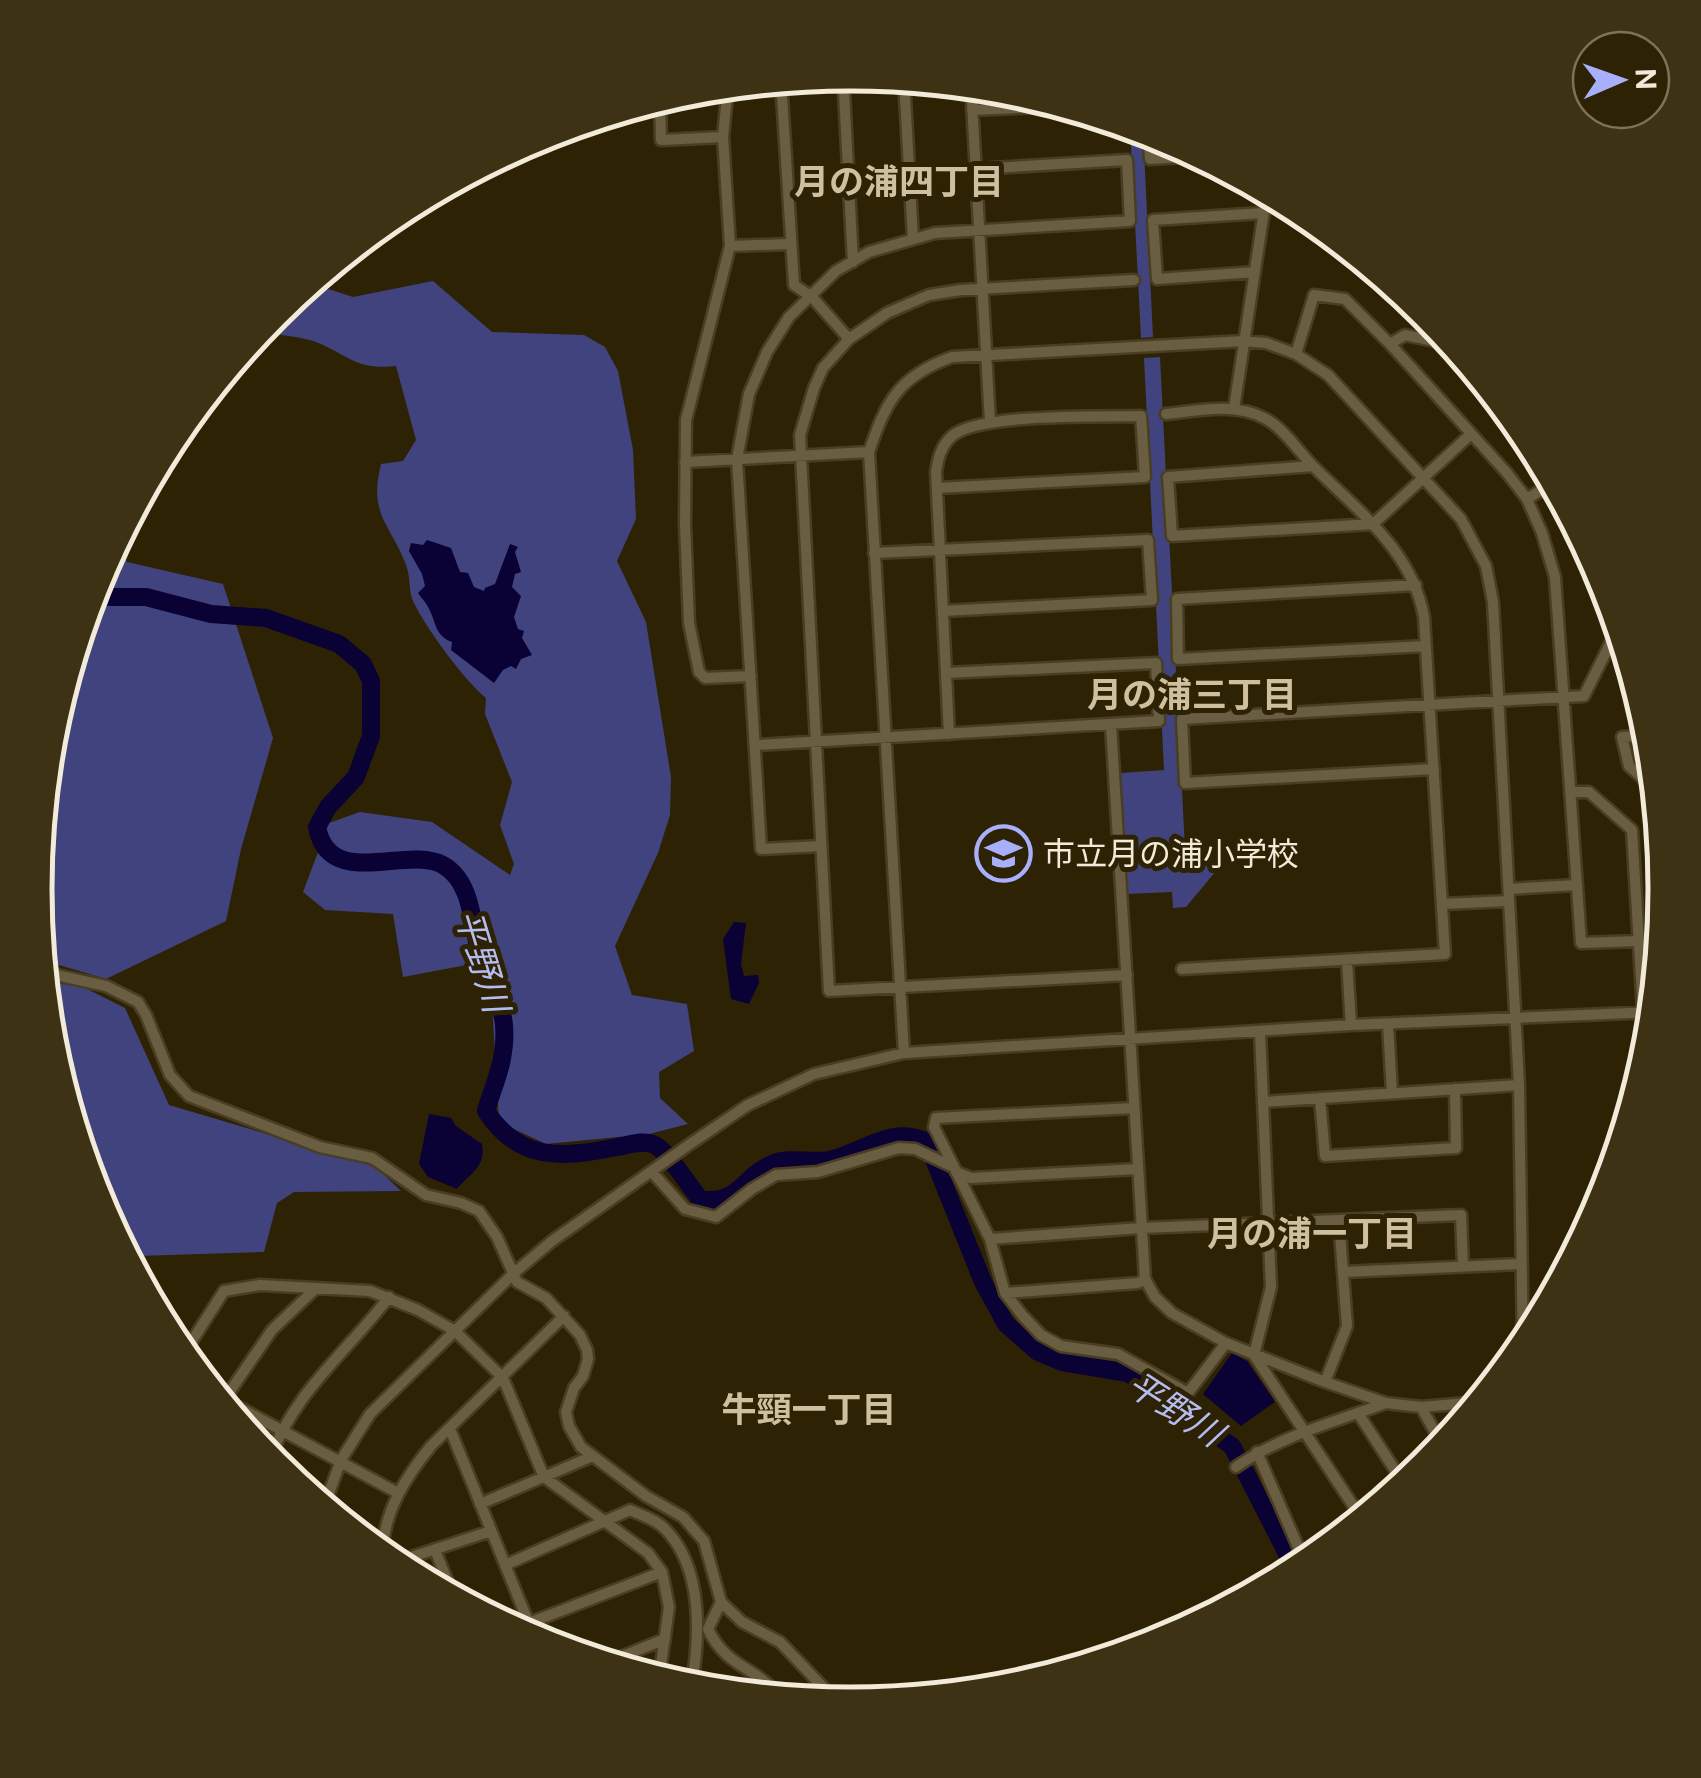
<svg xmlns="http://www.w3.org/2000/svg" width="1701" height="1778" font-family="'Public Sans','Noto Sans JP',sans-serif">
  <rect width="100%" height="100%" fill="#2e2204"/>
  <path fill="#40437d" d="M1130 126 1143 130 1153 337 1141 338Z
    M433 281 492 332 584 335 605 347 618 371 633 450 636 519 617 561 646 622 671 777 670 815 658 853 615 946 632 995 687 1004 694 1051 659 1072 660 1098 688 1124 649 1134 546 1144 499 1122 492 1003 472 964 403 977 393 914 325 910 303 892 329 823 360 812 432 822 510 875 514 864 500 825 512 782 485 714 486 698C464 680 425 627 413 601 408 589 411 578 406 565 391 524 368 516 381 464L403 461 416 440 396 366C359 370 351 358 321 344 303 336 278 335 258 332L274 312 310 283 353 297Z
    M1160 357 1185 849H1206L1221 865 1186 907 1173 908 1172 892 1127 894 1121 773 1164 770 1144 358Z
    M117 540 127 562 223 584 273 738 241 849 226 921 106 979 42 960 35 888 51 729 97 576Z
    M44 982 81 986 125 1008 169 1105 375 1166 401 1191 294 1192 277 1203 264 1252 138 1256 133 1268 97 1201 51 1048Z"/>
  <path fill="#0a0135" d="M427 540 451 548 460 572 468 573 474 587 484 591 485 588 495 584 510 544 518 547 515 552 521 572 515 574 512 587 521 596 514 617 518 629 524 631 522 638 532 655 521 659 516 669 511 666 503 670 494 683 451 650 452 642C434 635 437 623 428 607 426 602 421 598 418 593L425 586 422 574 409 551 411 543 423 545Z
    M734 922 746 923 741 964 744 976 758 975 759 983 749 1004 731 999 723 939Z
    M429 1114 451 1118 456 1126 482 1144C486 1168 470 1173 457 1189L428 1177 419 1164Z
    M1232 1353 1247 1361 1275 1402 1241 1426 1203 1394Z"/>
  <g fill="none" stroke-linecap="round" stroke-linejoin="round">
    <path stroke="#0a0135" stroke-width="18" d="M91 597H146L211 614 266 618 339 644 363 664 371 681V736L356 777 328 807 317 827C329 891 406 845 443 865 475 883 472 933 482 963 488 980 499 996 502 1014 505 1024 505 1041 503 1052 501 1072 491 1092 486 1111 519 1162 562 1158 617 1147 629 1145 644 1139 655 1145 669 1153 689 1186 700 1199 739 1206 742 1176 774 1163 790 1157 812 1163 829 1160 862 1153 893 1124 927 1142L983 1282 1006 1324 1038 1352 1062 1362 1128 1373 1232 1446 1296 1571"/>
    <defs>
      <path id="minor" d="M843 74 853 262
        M904 79 913 239
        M781 80 794 285 812 297 849 339
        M971 85 990 422
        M728 86 723 137 730 246 686 420 685 524 689 623 699 672 705 678 751 676
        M660 99 661 140 723 137
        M972 110 1063 106
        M1148 131 1150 159 1201 156
        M730 246 790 244
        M1255 272 1157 279 1153 220 1263 213
        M1390 344 1405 335 1454 345
        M1296 354 1314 295 1345 299 1390 344 1507 473 1527 499 1542 533 1555 577 1581 943 1639 941
        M1234 409 1267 191
        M1166 414C1197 411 1234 402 1264 418 1283 427 1298 451 1313 466 1358 511 1412 550 1424 617L1445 954 1182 969
        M685 462 869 452
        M1313 466 1168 477 1172 536 1373 524 1471 434
        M937 488 1145 477 1141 416C1101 417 979 413 952 436 941 446 938 458 936 472L949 734
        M1527 499 1553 483
        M874 553 1148 540 1152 600 943 611
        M1416 585 1177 599 1178 659 1426 646
        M1111 725 1145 1279 1155 1297 1172 1313 1226 1343 1325 1382 1386 1403 1421 1407 1479 1402
        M1651 735 1622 737 1629 766 1656 790
        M756 745 1159 721 1156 663 946 673
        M1434 769 1185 783 1182 719 1584 696 1614 636 1612 603
        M1570 792H1589L1632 830 1643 1011
        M820 846 761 849 737 459 749 394 767 352 789 317 836 271 869 252 935 233 1130 221 1127 160 976 169
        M1509 889 1576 885
        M1442 904 1509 901
        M1347 961 1351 1025
        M43 972 106 986 138 1002 146 1015 170 1075 189 1096 320 1147 372 1158 426 1195 461 1203 479 1211 497 1237 517 1282 546 1298 580 1335 587 1350 588 1359 583 1376 574 1388 566 1412 569 1426 581 1447 646 1496 683 1517 704 1541 721 1602 742 1622 780 1642 838 1703
        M1127 975 829 991 800 435 814 388 823 368 849 339 887 313 929 295 961 290 1134 280
        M1388 1024 1392 1093
        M1260 1032 1271 1287 1254 1355 1362 1519
        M904 1053 869 452C886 401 899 376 952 357L1244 341 1266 343 1296 354 1328 375 1461 519 1486 566 1493 602 1519 1085 1523 1349
        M1641 1078 1636 1074 1647 1058
        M1320 1098 1325 1156 1456 1148 1455 1089
        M1264 1102 1519 1085
        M1134 1108 936 1118 934 1127 990 1239 1005 1293 1023 1316 1041 1335 1061 1346 1118 1354 1188 1393 1226 1343
        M652 1172 685 1209 716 1217 752 1189 776 1175 818 1172 899 1148 915 1149 951 1166
        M956 1172 971 1178 1138 1169
        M990 1239 1141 1228 1461 1215 1463 1266
        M1344 1272 1520 1264
        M144 1289 145 1283
        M1005 1293 1138 1283 1145 1279
        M183 1355 224 1291 260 1285 370 1291 418 1310 455 1331 503 1378 544 1477 648 1553 662 1572 669 1607 659 1679
        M1325 1382 1347 1326 1339 1220
        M216 1395 398 1493
        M222 1403 272 1330 315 1289
        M1421 1407 1443 1446
        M1358 1413 1404 1484
        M450 1429 536 1641
        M1257 1452 1306 1565
        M269 1460C295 1391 346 1353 389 1297
        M1236 1467C1282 1435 1335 1422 1386 1403
        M480 1504 593 1456
        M324 1507 341 1460 370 1414 514 1273 552 1241 690 1144 748 1105 814 1074 904 1053 1351 1025 1654 1012
        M435 1550 454 1597
        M382 1554C384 1511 405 1478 431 1446L564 1316
        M393 1563 491 1531
        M505 1565 630 1510C641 1515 657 1520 665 1529 704 1568 700 1639 691 1689
        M721 1602 708 1629C727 1669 757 1666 779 1697
        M529 1623 662 1572
        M606 1663 665 1639"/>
    </defs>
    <use href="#minor" stroke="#4a3e22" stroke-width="15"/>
    <use href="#minor" stroke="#695d42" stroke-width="10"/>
  </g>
  <defs>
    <symbol id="school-ring" viewBox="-11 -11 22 22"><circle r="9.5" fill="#2e2204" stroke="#a8b0fc" stroke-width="1.5"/><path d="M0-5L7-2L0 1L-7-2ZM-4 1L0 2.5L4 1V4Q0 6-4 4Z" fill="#a8b0fc"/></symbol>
  </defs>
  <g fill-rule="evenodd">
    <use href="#school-ring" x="972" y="822" width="63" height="63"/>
  </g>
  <g text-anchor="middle" stroke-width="10" stroke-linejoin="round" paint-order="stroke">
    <g font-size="32" fill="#f3ebda" stroke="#2e2204" text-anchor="start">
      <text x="1043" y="865">市立月の浦小学校</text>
    </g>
    <g font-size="35" font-weight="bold" fill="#cebf9e" stroke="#2e2204">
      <text x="899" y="194">月の浦四丁目</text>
      <text x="1192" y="707">月の浦三丁目</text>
      <text x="1312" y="1246">月の浦一丁目</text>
      <text x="809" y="1422">牛頸一丁目</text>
    </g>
    <g font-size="35" font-style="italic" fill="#b5bcf1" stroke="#2e2204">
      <text transform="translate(482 961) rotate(73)" y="12">平野川</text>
      <text transform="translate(1175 1409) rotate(33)" y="12">平野川</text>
    </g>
  </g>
  <path d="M0 0H1701V1778H0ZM52 889a798 798 0 1 1 1596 0a798 798 0 1 1-1596 0Z" fill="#3e3215" fill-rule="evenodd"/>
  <path fill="none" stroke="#f3ebda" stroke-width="5" d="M52 889a798 798 0 1 1 1596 0a798 798 0 1 1-1596 0Z"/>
  <g transform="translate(1621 80) rotate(88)"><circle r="48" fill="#2e2204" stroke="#7d725a" stroke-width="2.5"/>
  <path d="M0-8L18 38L0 25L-18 38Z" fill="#a8b0fc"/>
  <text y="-15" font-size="28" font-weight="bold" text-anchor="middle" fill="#f3ebda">N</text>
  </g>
</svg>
